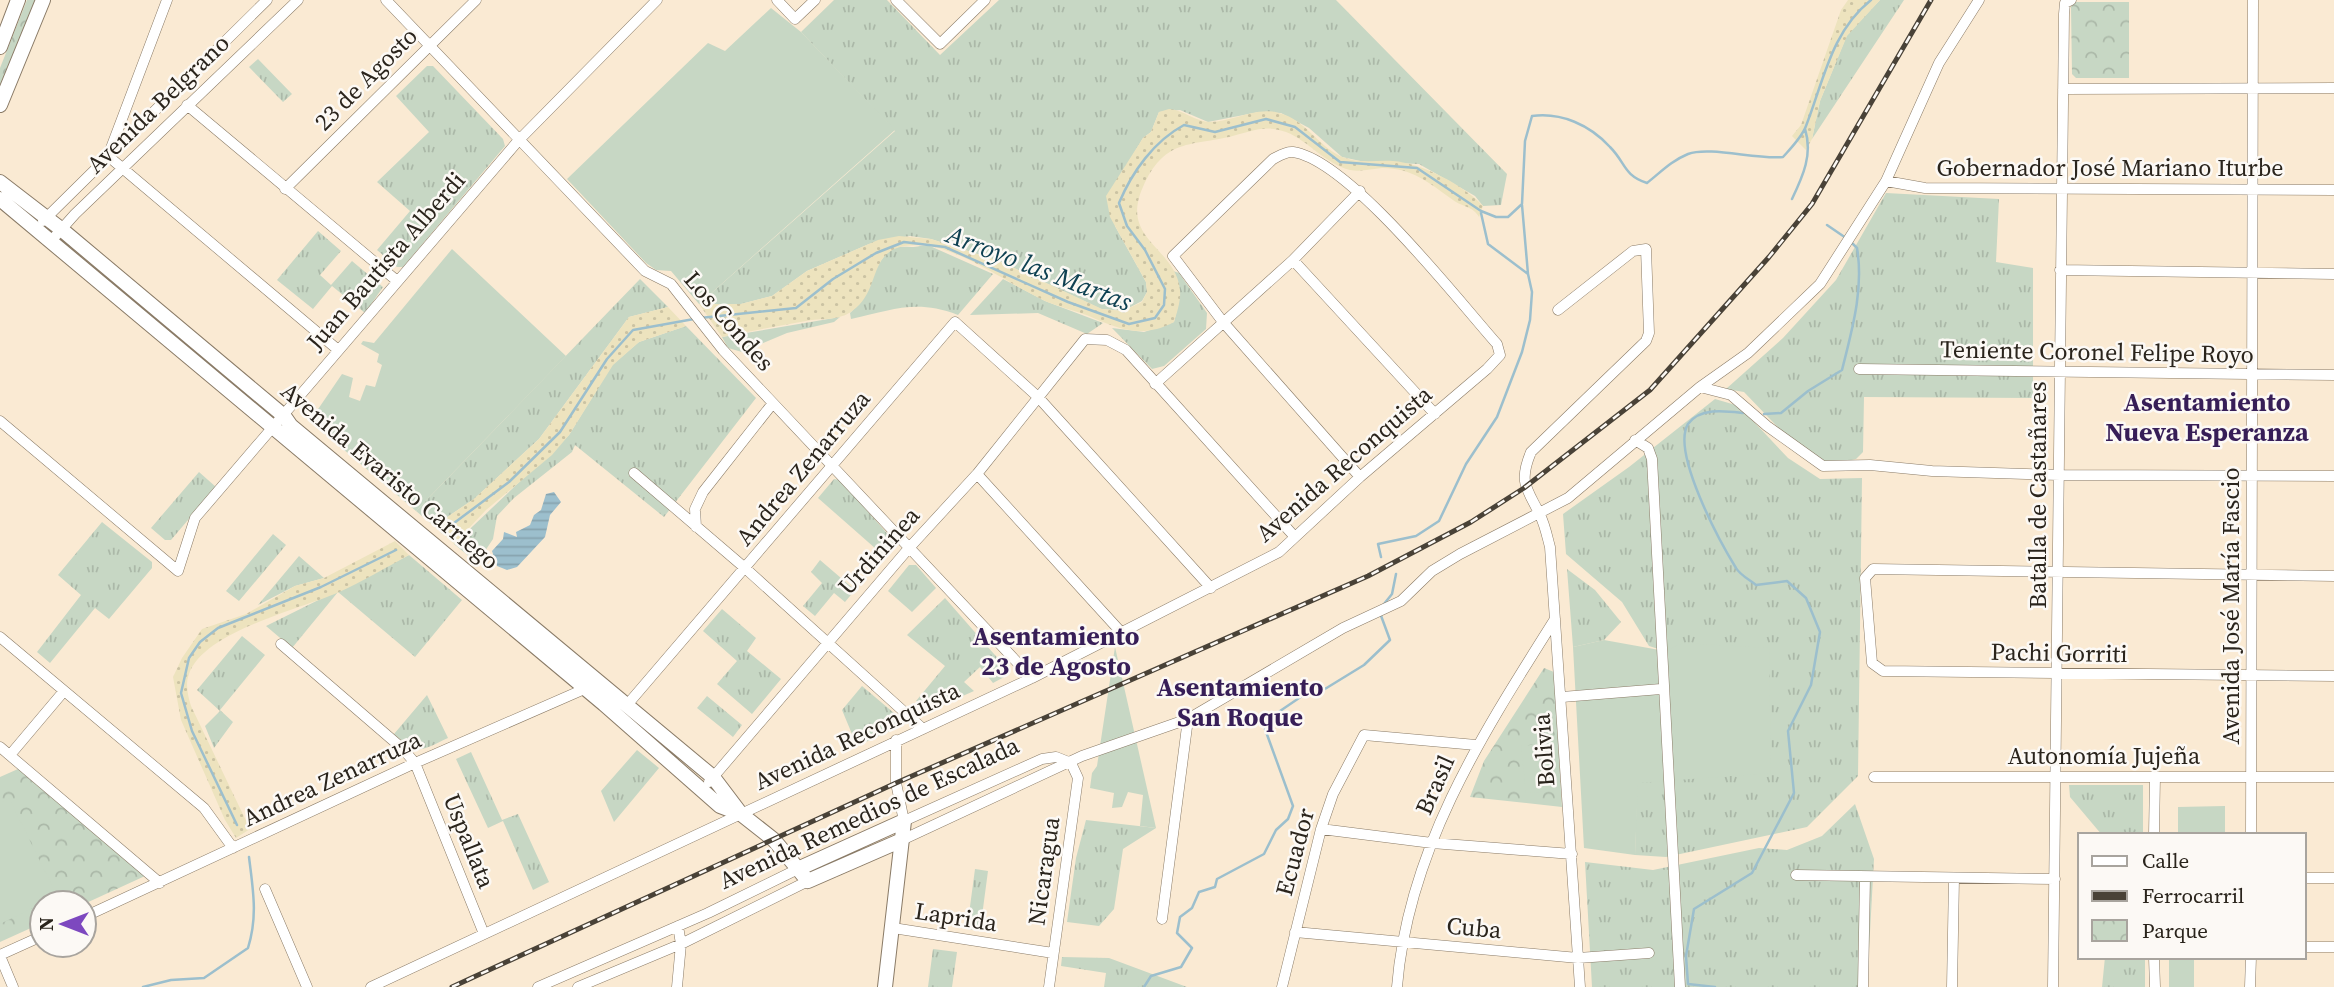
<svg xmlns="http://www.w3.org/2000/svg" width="2334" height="987" font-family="'Source Serif 4',serif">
  <defs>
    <pattern id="grass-tufts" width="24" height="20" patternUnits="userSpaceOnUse" patternTransform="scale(1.75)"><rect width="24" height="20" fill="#c7d7c4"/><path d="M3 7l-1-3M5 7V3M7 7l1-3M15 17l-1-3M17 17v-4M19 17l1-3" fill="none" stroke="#abb8a8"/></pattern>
    <pattern id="sand-dots" width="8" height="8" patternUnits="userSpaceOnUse" patternTransform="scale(1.75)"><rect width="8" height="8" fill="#ede3be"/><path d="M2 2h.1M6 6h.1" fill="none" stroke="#cbc3a3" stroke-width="1.8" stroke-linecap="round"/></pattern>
    <pattern id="park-crowns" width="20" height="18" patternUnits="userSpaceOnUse" patternTransform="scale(1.75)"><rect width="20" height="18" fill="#c7d7c4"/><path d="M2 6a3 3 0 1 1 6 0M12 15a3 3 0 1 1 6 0" fill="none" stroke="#abb8a8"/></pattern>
    <pattern id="water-rules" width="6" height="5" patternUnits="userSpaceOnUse" patternTransform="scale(1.75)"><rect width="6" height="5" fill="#9cbfcd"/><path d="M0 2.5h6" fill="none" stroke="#87a4af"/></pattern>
  </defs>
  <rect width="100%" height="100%" fill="#faead3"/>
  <path fill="url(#grass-tufts)" d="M834 0H887L940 55 999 0H1336L1507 174 1501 205 1483 206 1475 196 1419 164 1365 162 1342 157 1309 128 1281 113 1259 112 1208 122 1180 110 1159 112 1151 132 1143 138 1116 183 1115 226 1146 282 1147 292 1142 301 1123 311 1101 309 999 261 931 239 910 236 869 244 807 271 772 296 741 304H699L895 131 801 32Z
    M1880 0H1904L1812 139 1820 101 1847 35Z
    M258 59 292 94 283 102 249 67Z
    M427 66H433L503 139 505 146 403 267H397L377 250 410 211 377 182 429 132 396 96Z
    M1886 193 1999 199 1996 262 2033 268V398L1864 397 1863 452 1856 459 1823 466 1792 442 1744 392 1726 389 1783 338 1836 280Z
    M318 231 341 251 320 275 331 285 352 261 383 287 365 313 332 286 313 309 277 280Z
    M920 246H930L993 274 958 315C915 299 894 310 851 319L850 313C868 298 875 252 898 247 905 246 912 248 920 246Z
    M1173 271 1179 273 1207 313 1206 329 1164 366 1152 369 1112 328 1144 332 1174 322 1179 301Z
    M640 279 668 307 629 317 539 439 474 499 434 526 416 511Z
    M1003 279 1045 301 1103 323 1087 334 1038 313 970 315Z
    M840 317 834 322 787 333 742 352 728 348 722 337Z
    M686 326 756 398 664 517 575 445 572 452 514 498 497 516 493 539 477 563 454 544 569 435 612 365 639 342Z
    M1715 399 1739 406 1788 458 1820 479 1862 478 1858 776 1807 827 1666 857 1635 855 1637 783 1665 651 1649 646 1622 602 1566 554 1563 514 1629 467Z
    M199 472 216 487 171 540H165L151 528Z
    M834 479 840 480 893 540V546L884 556 818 498Z
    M102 522 152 562V568L109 619 95 608 50 663 37 652 81 595 58 575Z
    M273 534 286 545 239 601 226 591Z
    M409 555 462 600 415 657 338 592 292 648 266 626Z
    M299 556 324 578 295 586 258 605Z
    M820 560 855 590 845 602 834 593 815 616 803 606 822 583 811 572Z
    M909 565H916L936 588 912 612 888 591Z
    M1567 569 1595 590 1621 622 1604 640 1573 647Z
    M945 598 1008 670 1006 676 993 683 980 667 964 682 974 691 931 710 916 701 945 666 907 635Z
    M722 609 756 638 747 651 781 679 752 714 717 684 737 661 703 631Z
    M242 636 265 655 220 710 233 722 214 748 205 726 220 711 197 690Z
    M862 686 901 719 899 727 857 746 842 710Z
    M427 695 448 738C420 751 419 756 394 734Z
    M707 696 742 725 733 737 697 708Z
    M637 750 659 768 614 822 601 791Z
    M471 752 502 820 518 814 549 882 533 890 503 821 488 828 456 759Z
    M2069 785H2143V835H2102L2070 797Z
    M1855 804 1874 859 1867 987H1592L1585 862 1653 870 1759 848 1787 850 1822 836Z
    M1086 820 1156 828 1123 849 1114 909 1099 926 1067 922 1076 858Z
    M975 869 988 871 980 931 967 929Z
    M933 949 957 952 952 987H928Z
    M1062 957 1109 958 1187 987H1104L1106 973 1061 966Z
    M2105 957H2145V987H2102Z"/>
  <path fill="url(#sand-dots)" d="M1848 0H1880L1847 36 1820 101 1812 139 1806 150 1792 136 1801 125 1841 10Z
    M1169 109C1184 110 1196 122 1210 122 1233 122 1255 106 1279 113 1306 120 1316 144 1340 156 1357 164 1375 160 1393 161 1421 163 1464 185 1483 206L1479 217C1473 206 1462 207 1453 200 1429 183 1413 168 1382 168 1372 169 1361 172 1350 170 1325 164 1309 141 1286 132 1264 124 1251 132 1229 137 1187 146 1164 140 1143 187 1119 240 1176 247 1180 290 1181 301 1177 312 1174 322 1143 339 1118 329 1089 316 1074 310 1058 307 1043 300 1011 285 962 250 928 246 862 238 886 288 852 311 839 321 821 318 806 321 778 326 750 331 722 337L699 304H741L772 296 807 271 878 240 899 236 931 239 999 261 1102 309 1123 311 1142 302 1147 292 1146 282 1110 217 1106 196 1143 138 1151 132 1159 112Z
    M668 307 686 326 639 342 613 365 569 435 552 455 486 510 454 544 434 526 474 499 539 439 629 317Z
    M395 541 409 555C385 568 362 582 337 593 300 609 203 632 189 674 185 684 188 696 191 706L250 829 236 838 225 820 181 720 173 677 182 658 202 629 246 614 295 586 324 578Z"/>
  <path fill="url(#park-crowns)" d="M27 0H35L0 85V68Z
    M2075 2H2129V78H2076L2072 74 2071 7Z
    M1544 668 1554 672 1562 807 1470 797 1484 761Z
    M18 769 145 876 84 904 42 903V923L0 942V777Z"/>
  <path fill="#c7d7c4" d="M771 8 801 32 895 130 699 304 671 271 656 270 646 263 567 179 708 43 725 51Z
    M452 249 566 356 416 511 310 421 342 374 353 378 349 397 360 401 366 385 375 387 382 365 377 362 379 354 361 344 363 341 374 343Z
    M1604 640 1665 651 1683 643 1769 648 1771 773 1638 783 1635 855 1584 848 1573 647Z
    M1115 647 1156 828 1140 826 1143 795 1128 792 1122 807 1112 808 1114 793 1090 788 1092 773 1097 766Z
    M1548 743 1553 791 1526 793 1521 746Z
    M9 798 57 896 0 924V803Z
    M2225 806V834L2178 835V807Z
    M2169 957H2194V987H2169Z"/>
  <path fill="url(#water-rules)" d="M554 492 561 502 550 515 545 537 517 567 507 570 497 566 492 551 503 539 504 532 517 537 516 532 530 525 534 515 541 510 546 494Z"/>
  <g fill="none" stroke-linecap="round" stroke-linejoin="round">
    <path stroke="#9cbfcd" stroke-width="2.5" d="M1792 199C1803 176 1813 154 1805 129
      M1522 205 1528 274
      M1827 225 1846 238
      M700 318 796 308 833 279 876 253 904 242 945 247 1068 302 1129 324 1155 318 1164 305 1165 289 1145 250 1127 226 1119 203C1132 172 1154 141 1184 125L1215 132 1266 119 1295 127 1340 162 1417 168 1481 211 1496 217H1508L1522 204 1525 141 1532 116C1561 112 1590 125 1610 147 1626 163 1623 175 1647 183 1661 172 1671 161 1688 154 1710 146 1757 160 1783 157 1791 148 1802 137 1806 126 1824 80 1831 32 1871 0
      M1764 414 1781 413 1808 391 1842 370C1852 330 1864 289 1857 248L1851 242
      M442 532 509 482 560 432 607 359 633 330 694 319
      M1381 557 1378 544 1416 536 1439 521 1466 464 1497 417 1522 352 1530 320 1532 292 1528 274 1488 244 1481 213
      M1384 604 1392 594 1396 574
      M237 825 192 731 181 693 189 658 200 642 218 628 321 587 396 550
      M143 987 171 980 204 978 248 948C258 916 253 890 249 857
      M1144 987 1151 976 1181 967 1192 948 1177 933 1180 917 1192 908 1199 892 1215 887 1217 879 1264 854 1276 830 1288 819 1293 806 1265 729 1280 711 1305 694 1320 692 1364 665 1390 640 1380 613
      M1715 987 1688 984 1686 956 1694 909 1752 873 1794 793 1788 731 1811 685 1820 632 1806 598 1787 581 1756 585C1750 580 1740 575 1736 568 1720 542 1671 452 1688 424 1700 407 1726 411 1743 413"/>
    <defs>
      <path id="street" d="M167 0 108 156 337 349
        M386 0 645 271 671 284 723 350 1032 678
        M777 0 795 19 815 0
        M896 0 940 44 985 0
        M2063 89 2334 88
        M187 105 396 280
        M1886 181 1925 188 2334 190
        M285 189 476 0
        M43 221 267 0
        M51 241 75 214 298 0
        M1293 260 1435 414
        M2060 270 2334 274
        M1558 310 1633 251 1646 249 1649 333 1646 341 1531 452C1518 483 1527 488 1540 515 1545 525 1547 536 1550 547L1580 987
        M1859 369 2334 375
        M1155 384 1293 260 1360 191
        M1700 387 1731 395 1767 426 1823 466 1870 465 1932 471 2060 475 2334 476
        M0 421 178 571 195 518 518 141 657 0
        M1635 440 1648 448 1652 459 1680 987
        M634 473 745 568 922 728
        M977 474 1120 631
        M696 527 695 509 703 492 773 403
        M2334 576 1873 569 1865 578 1872 663 1883 671 2334 676
        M0 637 204 808 233 848
        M281 644 403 749 415 763 484 934
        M1562 697 1661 689
        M627 705 955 322 1038 397 1211 588
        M896 740V783L904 821 1042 759 1056 757 1071 763
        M0 747 160 883
        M10 755 64 691
        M1874 777H2334
        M709 782 909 548 977 474 1085 339 1107 340 1126 350 1294 536
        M1321 829 1432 843 1572 854
        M2154 835 2155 776
        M2251 835 2253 0
        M902 840 1082 756 1188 719 1343 628 1401 601 1432 571 1460 554 1568 498 1700 387 1748 353 1820 284 1886 181 1939 63 1979 0
        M1796 875 2055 879
        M2304 878H2334
        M265 889 307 987
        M84 917 415 763 589 687
        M1162 919 1188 719
        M893 928 1053 953
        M1295 932 1578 958 1649 953
        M2304 947H2334
        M0 955 42 936
        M0 956 13 987
        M2154 957 2155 987
        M371 987 1032 678 1279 552 1360 477 1487 369 1500 355 1497 344C1457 299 1349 160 1293 152 1286 151 1279 156 1273 159L1173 256 1223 322 1360 477
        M538 987 708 913 800 868
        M578 987 681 944 808 881
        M677 987 681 944 678 926
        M1049 987 1078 778 1071 763
        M1282 987 1321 829 1333 794 1364 735 1476 745
        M1397 987C1408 849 1483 733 1555 619
        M1863 987 1865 877
        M1952 987 1954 878
        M2053 987 2064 14 2065 3 2071 0
        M2250 987 2251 957"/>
      <path id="secondary" d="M0 47 18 0
        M0 105 43 0
        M0 182 61 229 284 416 291 426 713 777 741 814 774 840 808 881 902 840
        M0 199 604 704 720 806 741 814
        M800 868 904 821 885 987"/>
    </defs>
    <use href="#street" stroke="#8a7b67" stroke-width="11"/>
    <use href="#secondary" stroke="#8a7b67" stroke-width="16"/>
    <use href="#street" stroke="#fff" stroke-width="10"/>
    <use href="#secondary" stroke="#fff" stroke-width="14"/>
    <defs>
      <path id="rail" d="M452 987 896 783 1368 576 1471 522 1524 488 1650 390 1769 257 1812 204 1931 0"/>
    </defs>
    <use href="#rail" stroke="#494237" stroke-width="5"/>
    <use href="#rail" stroke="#fcf9f5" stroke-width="2.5" stroke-dasharray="8" stroke-linecap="butt"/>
  </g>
  <g text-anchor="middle" stroke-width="5" stroke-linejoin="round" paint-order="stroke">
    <g font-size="24" fill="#2a241c" stroke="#fcf9f5">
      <text transform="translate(366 79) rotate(-45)" y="8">23 de Agosto</text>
      <text transform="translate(158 104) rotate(-44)" y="8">Avenida Belgrano</text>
      <text x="2110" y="176">Gobernador José Mariano Iturbe</text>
      <text transform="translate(386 261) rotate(-49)" y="8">Juan Bautista Alberdi</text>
      <text transform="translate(729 321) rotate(49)" y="8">Los Condes</text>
      <text transform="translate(2097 352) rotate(1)" y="8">Teniente Coronel Felipe Royo</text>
      <text transform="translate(1344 464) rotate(-41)" y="8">Avenida Reconquista</text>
      <text transform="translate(803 468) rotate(-50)" y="8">Andrea Zenarruza</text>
      <text transform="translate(390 476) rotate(40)" y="8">Avenida Evaristo Carriego</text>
      <text transform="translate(2038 495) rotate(-90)" y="8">Batalla de Castañares</text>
      <text transform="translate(879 551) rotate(-48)" y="8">Urdininea</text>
      <text transform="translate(2231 606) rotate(-90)" y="8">Avenida José María Fascio</text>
      <text transform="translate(2059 653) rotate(1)" y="8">Pachi Gorriti</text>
      <text transform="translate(857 736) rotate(-25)" y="8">Avenida Reconquista</text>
      <text transform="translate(1544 750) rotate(-94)" y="8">Bolivia</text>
      <text x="2104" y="764">Autonomía Jujeña</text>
      <text transform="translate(332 779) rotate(-25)" y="8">Andrea Zenarruza</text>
      <text transform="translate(1435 785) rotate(-66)" y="8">Brasil</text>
      <text transform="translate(869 813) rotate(-25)" y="8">Avenida Remedios de Escalada</text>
      <text transform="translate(469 841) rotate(68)" y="8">Uspallata</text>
      <text transform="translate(1295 852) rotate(-75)" y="8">Ecuador</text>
      <text transform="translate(1044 871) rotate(-82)" y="8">Nicaragua</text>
      <text transform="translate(956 917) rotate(9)" y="8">Laprida</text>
      <text transform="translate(1474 928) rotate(5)" y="8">Cuba</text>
    </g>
    <g font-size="26" font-style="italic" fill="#0f4152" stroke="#fcf9f5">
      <text transform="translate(1039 268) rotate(21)" y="9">Arroyo las Martas</text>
    </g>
    <g font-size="26" font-weight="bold" fill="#371e57" stroke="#fcf9f5">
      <text x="2207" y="411">Asentamiento<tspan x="2207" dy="30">Nueva Esperanza</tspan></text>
      <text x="1056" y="645">Asentamiento<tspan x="1056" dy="30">23 de Agosto</tspan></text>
      <text x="1240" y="696">Asentamiento<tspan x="1240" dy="30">San Roque</tspan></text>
    </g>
  </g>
  <rect x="2078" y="833" width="228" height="126" fill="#fcf9f5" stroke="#a8a49e" stroke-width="2"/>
  <rect x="2092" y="856" width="35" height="10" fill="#ffffff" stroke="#a8a49e" stroke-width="2"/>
  <text x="2142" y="868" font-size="21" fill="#2a241c">Calle</text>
  <rect x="2092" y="891" width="35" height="10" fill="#494237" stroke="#a8a49e" stroke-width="2"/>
  <text x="2142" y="903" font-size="21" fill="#2a241c">Ferrocarril</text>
  <rect x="2092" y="920" width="35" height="21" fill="url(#park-crowns)" stroke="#a8a49e" stroke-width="2"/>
  <text x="2142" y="938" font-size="21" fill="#2a241c">Parque</text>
  <g transform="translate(63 924) rotate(270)"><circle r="33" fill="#fcf9f5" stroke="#a8a49e" stroke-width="2"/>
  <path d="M0-5L12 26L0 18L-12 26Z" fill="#7d48bf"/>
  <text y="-10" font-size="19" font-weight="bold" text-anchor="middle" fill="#2a241c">N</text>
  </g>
</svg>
